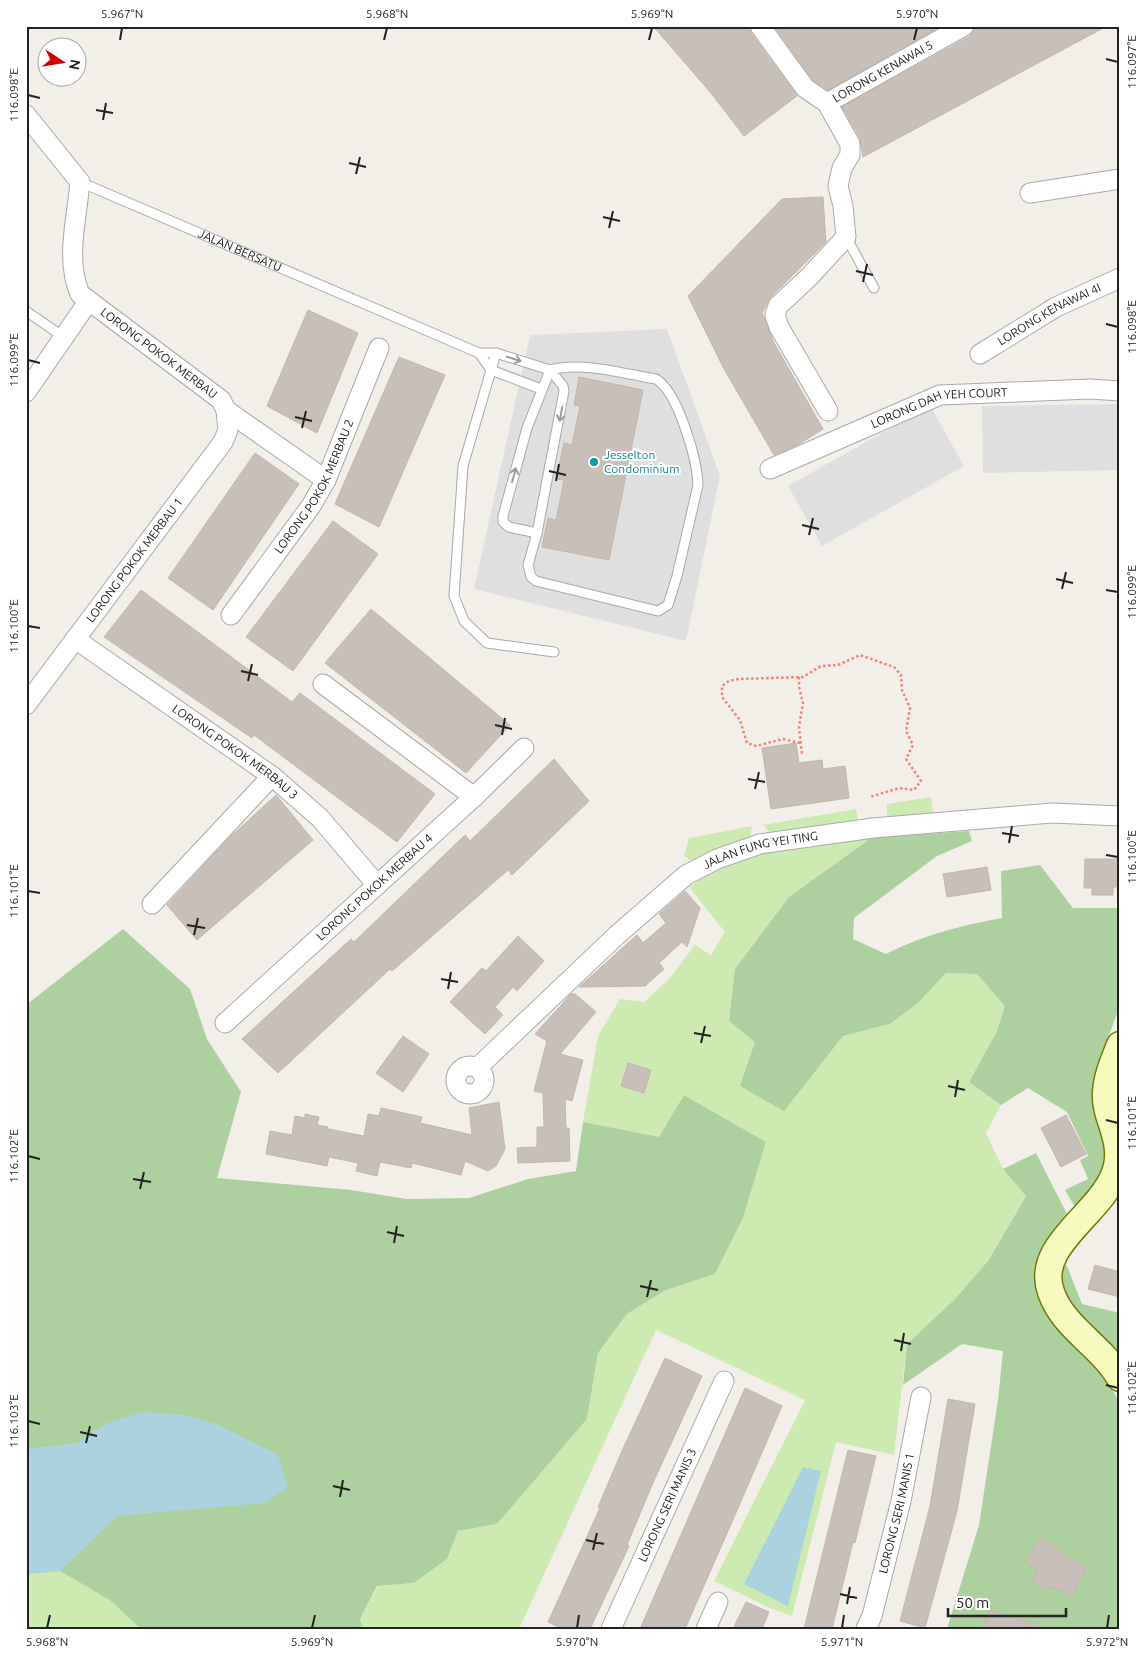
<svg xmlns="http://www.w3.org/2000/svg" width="1146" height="1655" font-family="Ubuntu,sans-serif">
  <rect width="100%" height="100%" fill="#f2efe9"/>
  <path fill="#e0dfdf" d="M667 329 720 476 686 641 474 589 530 335Z
    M1120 404V470L983 473 982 406Z
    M930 406 964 466 822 546 788 486Z"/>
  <path fill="#cdebb0" d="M931 797 933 814 887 819V804Z
    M856 809 858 823 772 835 763 825Z
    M752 826 750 838 719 849 695 862 684 856 689 838Z
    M871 838 789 897 735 969 819 1065 843 1036 890 1024 917 1004 946 973 978 974 1005 1006 996 1033 969 1082 1001 1105 986 1133 1003 1169 1026 1195 988 1261 955 1299 907 1344 894 1455 836 1442 792 1616 768 1607 714 1581 805 1400 656 1330 519 1629H363L360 1619 378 1586 414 1583 447 1559 458 1531 497 1524 587 1419 598 1353 627 1314 664 1291 715 1274 743 1218 766 1142 684 1095 659 1138 583 1122 598 1036 620 999 644 1002 669 979 695 945 711 955 725 932 689 887 725 863 785 846Z
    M60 1571 111 1601 141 1629H26V1574Z"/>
  <path fill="#add19e" d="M969 831 972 841 937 856 854 918 853 939 886 954C924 935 959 926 1002 918L1001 871 1040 865 1073 908H1120V1005L1098 1066 1094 1095 1109 1144 1107 1178 1075 1207 1065 1190 1088 1179 1080 1160 1088 1156 1067 1112 1028 1088 1001 1105 969 1082 996 1033 1005 1006 977 974 946 973 917 1004 890 1024 843 1036 784 1111 740 1086 755 1042 729 1021 735 969 789 897 871 838Z
    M123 929 190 989 207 1039 241 1092 217 1178 351 1190 407 1199 469 1198 528 1179 576 1171 583 1122 659 1137 684 1095 766 1142 743 1218 715 1274 664 1291 627 1314 598 1353 587 1419 497 1524 458 1531 447 1559 414 1583 377 1586 360 1619 363 1629H141L111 1601 60 1571 26 1574V1005Z
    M1036 1153 1068 1216 1039 1274 1105 1376 1120 1404V1629H947L979 1525 998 1400 1003 1351 962 1344 903 1385 907 1344 955 1299 988 1261 1026 1196 1003 1169Z
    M1058 1259 1067 1266 1082 1304 1120 1313V1370L1066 1313Z"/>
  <path fill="#aad3df" d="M142 1412 184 1415 216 1424 278 1455 288 1488 265 1503 117 1516 60 1571 26 1574V1449L77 1443 106 1424Z
    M803 1467 821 1471 788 1606 744 1584Z"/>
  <path fill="#c7bfb8" stroke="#c4b6ab" d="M653 26H749L751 33 797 96 744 136 711 93Z
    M774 26H941L828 90 813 80Z
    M975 26H1107L863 157 860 138 842 107 970 36Z
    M823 197 826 242 770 298 762 313 773 341 823 429 799 444 774 455 724 369 688 296 782 199Z
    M308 310 358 333 317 433 267 406Z
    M399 357 445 375 379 527 335 504Z
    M579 377 643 390 609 560 542 547 548 518 556 520 564 480 556 479 564 443 572 445 580 406 574 405Z
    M255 453 299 484 213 610 168 578Z
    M333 521 378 554 293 671 246 637Z
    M141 590 292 702 300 693 435 794 397 842 254 735 252 738 104 637Z
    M371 609 510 725 466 773 325 663Z
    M796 743 799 763 822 760 823 769 845 766 849 798 771 809 762 748Z
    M554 759 589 801 512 875 508 870 392 971 390 969 278 1073 242 1039 351 939 354 942 465 835 470 841Z
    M276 795 313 840 197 940 167 905 229 838Z
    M1085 859H1120V887H1113V895H1092V888H1084Z
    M987 867 991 890 947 897 943 874Z
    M685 891 700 908 687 947 682 942 659 963 664 969 645 986 579 987 637 935 643 943 666 923 659 914Z
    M518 936 544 961 517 991 513 987 495 1007 503 1015 485 1034 450 1002 482 968 486 971Z
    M571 994H575L596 1012 560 1054 583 1060 572 1101 565 1099 566 1128H569L570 1161 518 1163 517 1148 537 1147V1127H544L543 1093 534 1091 547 1041 535 1034Z
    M403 1036 429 1054 403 1092 376 1073Z
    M628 1063 651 1070 644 1093 621 1086Z
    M499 1102 505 1149 496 1166 488 1171 465 1161 461 1175 412 1163 411 1168 380 1162 377 1176 356 1171 358 1163 329 1157 327 1166 266 1154 270 1131 292 1135 295 1116 305 1118V1114L319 1117 317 1125 328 1127V1129L364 1136 368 1114 379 1116 381 1108 422 1117 420 1123 472 1135 469 1108Z
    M1066 1115 1086 1154 1061 1167 1041 1128Z
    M1095 1265 1120 1272V1297L1088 1289Z
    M665 1358 702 1376 652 1485 627 1545 629 1546 590 1629H563L548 1622 600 1508 598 1507 622 1451Z
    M745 1388 782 1406 735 1515 685 1629H640Z
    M948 1399 975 1404 957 1511 925 1628 900 1621 930 1506Z
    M848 1450 876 1456 855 1543 853 1542 832 1629H804Z
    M1040 1537 1060 1549 1059 1551 1087 1567 1071 1597 1051 1586 1048 1590 1031 1581 1038 1570 1025 1562Z
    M746 1602 769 1612 762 1629H733Z
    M989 1610 1040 1626V1629H983Z"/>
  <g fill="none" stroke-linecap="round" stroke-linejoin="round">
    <defs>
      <g id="lane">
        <path id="s1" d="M80 182 479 353H496L550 370C583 361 623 374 656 379 678 392 697 459 698 485L677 576 668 605 658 611 536 581 531 577 528 565 537 533 564 391 563 386 550 370"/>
        <path d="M846 237 874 288"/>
        <path d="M26 311 65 338"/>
        <path d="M479 353 491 370 541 389"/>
        <path d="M496 353 463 466 454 596 464 621 487 643 554 652"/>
        <path d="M537 533 509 527 503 522V516L527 428 550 370"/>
      </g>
      <g id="street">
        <path d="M760 26 805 88 827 103 850 144V155L842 168 838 186 843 206 846 237 809 277 778 306 775 315 779 327 828 411"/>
        <path id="s2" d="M827 103 964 26"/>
        <path id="s3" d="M26 115 80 182C77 218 65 260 80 294L221 400 226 410 326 480"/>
        <path d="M1030 193 1120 179"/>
        <path id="s4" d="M980 354 1056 307 1120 278"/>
        <path d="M26 392 88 302"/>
        <path id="s5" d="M770 469 940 395 1090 389 1120 391"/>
        <path id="s6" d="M231 615 311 506 326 480 379 348"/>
        <path id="s7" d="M75 639 272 776 320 818 377 885"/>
        <path d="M323 684 474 797"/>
        <path id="s8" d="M26 705 223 442 228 430 226 410"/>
        <path d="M152 904 272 776"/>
        <path id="s9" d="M225 1023 474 797 524 748"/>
        <circle cx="470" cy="1080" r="14"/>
        <path id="s10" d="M477 1068 617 935 686 875 717 859 760 844 873 828 1052 813 1120 816"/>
        <path id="s11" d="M611 1629 724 1381"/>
        <path d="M706 1629 718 1602"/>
        <path id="s12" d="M866 1629 872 1616 901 1501 921 1397"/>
      </g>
      <path id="secondary" d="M1120 1045C1114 1060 1107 1076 1106 1092 1104 1117 1123 1137 1117 1166 1108 1211 1033 1243 1051 1292 1063 1328 1102 1346 1120 1378"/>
    </defs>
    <use href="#lane" stroke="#a9a9a9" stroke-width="11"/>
    <use href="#street" stroke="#a9a9a9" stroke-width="21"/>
    <use href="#secondary" stroke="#707d05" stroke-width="29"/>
    <path stroke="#fa8072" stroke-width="2.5" stroke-dasharray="2.5 2.5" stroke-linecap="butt" d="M799 677V687L803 703 799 727 802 754
      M800 743 783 739 756 746 747 743 740 720 722 697V686L729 681 739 679 803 677 821 666 838 665 860 655 894 667 901 675 902 690 910 708 906 731 913 745 906 759 921 781 914 790 899 788 870 797"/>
    <use href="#lane" stroke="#fff" stroke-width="9"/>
    <use href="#street" stroke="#fff" stroke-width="19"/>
    <use href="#secondary" stroke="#f7fabf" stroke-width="26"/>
  </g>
  <defs><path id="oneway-shaft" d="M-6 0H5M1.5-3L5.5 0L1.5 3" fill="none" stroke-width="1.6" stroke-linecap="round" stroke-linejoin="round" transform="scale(1.25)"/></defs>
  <g stroke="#9c9c9c">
    <use href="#oneway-shaft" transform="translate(514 359) rotate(18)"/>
    <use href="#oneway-shaft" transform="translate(561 414) rotate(100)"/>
    <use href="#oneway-shaft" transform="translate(514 475) rotate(-75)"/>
  </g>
  <path fill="none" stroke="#222" stroke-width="2" d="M120 40 122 28M384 40 387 28M649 40 652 28M914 40 917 28M1106 59 1118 62M28 95 40 98M96 110 113 113M103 120 106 103M349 163 366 167M356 174 360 157M603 217 620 221M609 228 613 211M856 271 873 275M863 282 867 264M1106 324 1118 327M28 360 40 363M295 417 312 421M302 428 306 411M549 471 566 475M556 481 559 464M802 525 819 529M809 535 813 518M1056 579 1073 583M1062 589 1066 572M1106 590 1118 592M28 626 40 628M241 671 258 675M248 681 252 664M495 725 512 729M502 735 505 718M748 779 765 782M755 789 759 772M1002 833 1019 836M1009 843 1012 826M1106 855 1118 857M28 891 40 893M187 925 205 928M194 935 198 918M441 979 458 982M448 989 451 972M694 1033 711 1036M701 1043 705 1026M948 1086 965 1090M955 1097 958 1080M1106 1120 1118 1123M28 1156 40 1159M133 1179 151 1182M140 1189 144 1172M387 1232 404 1236M394 1243 397 1226M640 1286 658 1290M647 1297 651 1280M894 1340 911 1344M901 1351 904 1333M1106 1385 1118 1388M28 1421 40 1424M80 1432 97 1436M86 1443 90 1426M333 1486 350 1490M340 1497 343 1480M586 1540 604 1544M593 1550 597 1533M840 1594 857 1598M847 1604 850 1587M47 1628 50 1615M312 1628 315 1615M577 1628 579 1615M842 1628 844 1615M1107 1628 1109 1615"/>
  <circle fill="#0f9aa8" stroke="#fff" stroke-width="2" cx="594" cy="462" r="5"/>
  <g text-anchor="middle" stroke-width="4" stroke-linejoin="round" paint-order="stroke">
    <g font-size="12" fill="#222" stroke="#fff">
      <text dy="4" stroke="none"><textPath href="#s2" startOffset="64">LORONG KENAWAI 5</textPath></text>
      <text dy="4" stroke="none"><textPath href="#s1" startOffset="174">JALAN BERSATU</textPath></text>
      <text dy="4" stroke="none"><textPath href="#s4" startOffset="80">LORONG KENAWAI 4I</textPath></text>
      <text dy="4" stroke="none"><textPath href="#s3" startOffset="298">LORONG POKOK MERBAU</textPath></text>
      <text dy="4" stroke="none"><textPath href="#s5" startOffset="182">LORONG DAH YEH COURT</textPath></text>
      <text dy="4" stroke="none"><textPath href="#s6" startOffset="154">LORONG POKOK MERBAU 2</textPath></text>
      <text dy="4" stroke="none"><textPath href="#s8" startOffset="181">LORONG POKOK MERBAU 1</textPath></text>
      <text dy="4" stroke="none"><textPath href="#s7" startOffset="196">LORONG POKOK MERBAU 3</textPath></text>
      <text dy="4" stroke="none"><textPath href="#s10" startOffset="364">JALAN FUNG YEI TING</textPath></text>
      <text dy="4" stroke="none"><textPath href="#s9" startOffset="202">LORONG POKOK MERBAU 4</textPath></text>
      <text dy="4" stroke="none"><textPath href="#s11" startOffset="136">LORONG SERI MANIS 3</textPath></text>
      <text dy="4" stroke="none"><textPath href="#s12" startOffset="120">LORONG SERI MANIS 1</textPath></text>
    </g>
    <g font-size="12" fill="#0d838f" stroke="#fff" text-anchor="start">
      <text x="604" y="459">Jesselton<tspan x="604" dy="14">Condominium</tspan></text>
    </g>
  </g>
  <rect width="1146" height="1655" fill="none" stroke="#ffffff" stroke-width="55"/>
  <g transform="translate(62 62) rotate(102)"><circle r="24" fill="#ffffff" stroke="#a7a7a7"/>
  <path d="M0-4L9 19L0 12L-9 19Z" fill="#d40000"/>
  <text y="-8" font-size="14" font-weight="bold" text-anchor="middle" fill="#222222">N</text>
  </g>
  <path d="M948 1608v8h118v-8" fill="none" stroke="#222222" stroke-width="2.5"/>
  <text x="956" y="1608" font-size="15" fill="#222222" stroke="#ffffff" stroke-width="4" paint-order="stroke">50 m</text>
  <rect x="28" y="28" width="1090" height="1600" fill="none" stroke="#222" stroke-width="2"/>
  <g font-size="12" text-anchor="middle" fill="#222">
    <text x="122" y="18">5.967°N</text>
    <text x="387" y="18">5.968°N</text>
    <text x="652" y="18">5.969°N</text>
    <text x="917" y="18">5.970°N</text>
    <text transform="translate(1132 62) rotate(-90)" y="4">116.097°E</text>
    <text transform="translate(14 95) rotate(-90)" y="4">116.098°E</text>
    <text transform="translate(1132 327) rotate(-90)" y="4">116.098°E</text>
    <text transform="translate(14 360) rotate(-90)" y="4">116.099°E</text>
    <text transform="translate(1132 592) rotate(-90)" y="4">116.099°E</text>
    <text transform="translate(14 626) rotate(-90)" y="4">116.100°E</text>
    <text transform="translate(1132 857) rotate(-90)" y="4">116.100°E</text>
    <text transform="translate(14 891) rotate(-90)" y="4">116.101°E</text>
    <text transform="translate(1132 1123) rotate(-90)" y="4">116.101°E</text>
    <text transform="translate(14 1156) rotate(-90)" y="4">116.102°E</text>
    <text transform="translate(1132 1388) rotate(-90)" y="4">116.102°E</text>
    <text transform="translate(14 1421) rotate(-90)" y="4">116.103°E</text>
    <text x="47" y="1646">5.968°N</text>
    <text x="312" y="1646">5.969°N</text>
    <text x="577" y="1646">5.970°N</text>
    <text x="842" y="1646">5.971°N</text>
    <text x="1107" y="1646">5.972°N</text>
  </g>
</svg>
